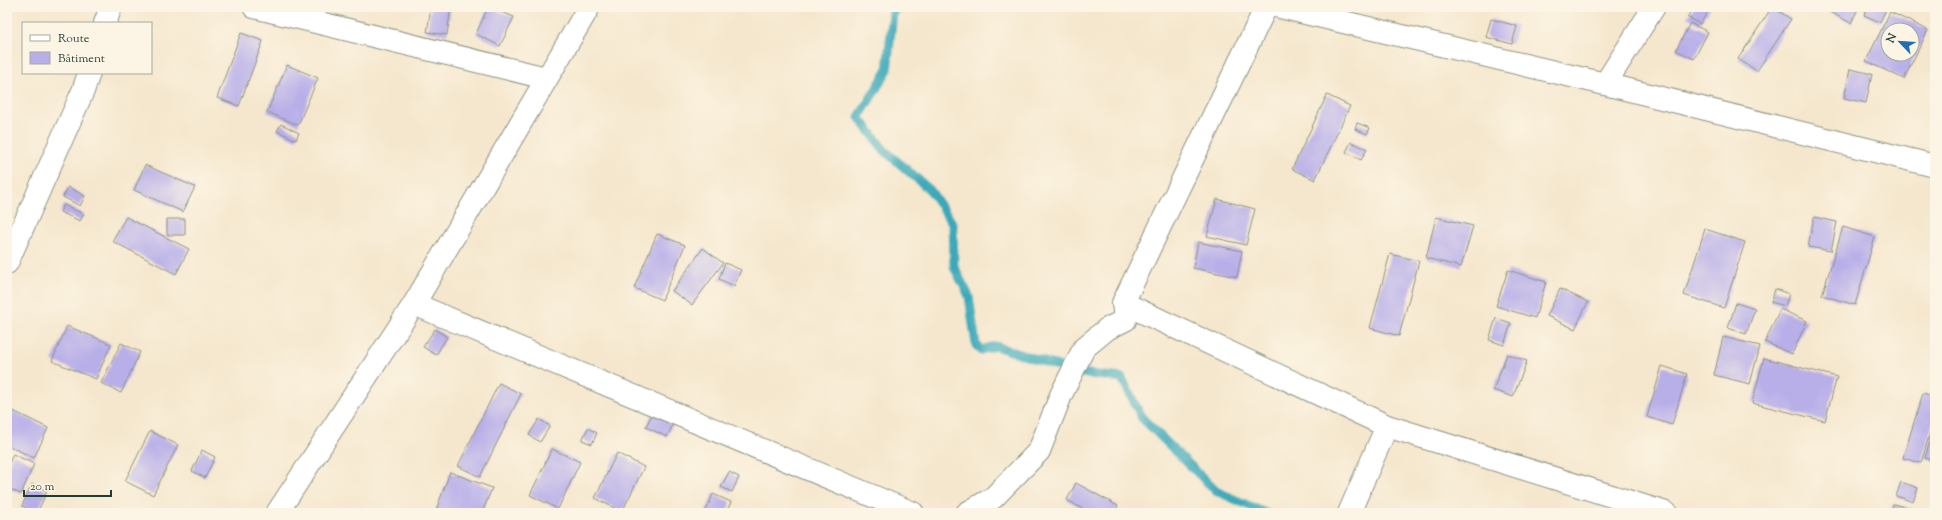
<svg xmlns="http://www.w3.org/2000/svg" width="1942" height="520" font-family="'Sorts Mill Goudy',serif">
  <rect width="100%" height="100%" fill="#fcf5e5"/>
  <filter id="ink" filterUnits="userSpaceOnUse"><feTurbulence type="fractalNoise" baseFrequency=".025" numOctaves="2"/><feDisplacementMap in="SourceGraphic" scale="8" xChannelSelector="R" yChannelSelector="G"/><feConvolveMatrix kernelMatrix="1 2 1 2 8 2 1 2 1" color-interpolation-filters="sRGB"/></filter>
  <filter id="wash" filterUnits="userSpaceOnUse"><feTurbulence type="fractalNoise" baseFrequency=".012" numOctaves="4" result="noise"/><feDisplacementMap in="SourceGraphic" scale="16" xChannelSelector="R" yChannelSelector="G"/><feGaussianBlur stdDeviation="0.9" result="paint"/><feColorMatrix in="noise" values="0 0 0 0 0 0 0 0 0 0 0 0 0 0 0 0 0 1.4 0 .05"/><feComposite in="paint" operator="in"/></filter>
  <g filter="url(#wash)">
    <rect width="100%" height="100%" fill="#f5e7cd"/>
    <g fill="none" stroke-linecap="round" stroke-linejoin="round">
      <path stroke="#3aa9b9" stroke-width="9" d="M900 7 893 12 887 71 859 117 884 150 930 190 953 224 954 267 969 296 976 345 981 350 995 346 1080 373 1122 378 1142 418 1216 491 1266 513"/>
    </g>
    <g id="blocks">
      <path fill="#b8afe9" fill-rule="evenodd" d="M431 7H451L447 35 427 32Z
        M488 7 514 17 500 46 476 34Z
        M1694 7H1711L1700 24 1687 17Z
        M1772 7 1791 19 1757 71 1738 59Z
        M1820 7H1859L1851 23Z
        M1867 7H1887L1880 22 1864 15Z
        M1890 12 1928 30 1904 79 1866 61ZM1888 30H1912V54H1888Z
        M1491 19 1517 26 1512 44 1486 37Z
        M1690 23 1708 32 1694 59 1676 50Z
        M241 33 263 41 239 106 217 98Z
        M287 65 318 78 298 125 267 112Z
        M1850 69 1872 74 1866 103 1844 98Z
        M1327 95 1350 106 1315 180 1292 169Z
        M1357 123 1370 128 1367 134 1355 129Z
        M281 124 299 133 296 140 277 131Z
        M1351 142 1367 149 1361 160 1346 152Z
        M145 165 195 187 183 212 134 190Z
        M68 187 85 196 80 206 63 197Z
        M1217 199 1255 209 1246 245 1207 236Z
        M64 205 84 214 80 221 60 212Z
        M126 217 189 249 176 274 112 241Z
        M1436 217 1473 226 1461 267 1426 258Z
        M1814 217 1837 222 1831 251 1808 247Z
        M167 219H185V235H167Z
        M1843 227 1875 237 1855 305 1822 295Z
        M1705 229 1745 242 1724 308 1684 295Z
        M657 234 685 245 662 300 634 288Z
        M1198 242 1242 251 1237 277 1193 268Z
        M703 248 723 263 692 305 672 291Z
        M1390 254 1419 261 1399 336 1370 328Z
        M725 263 741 270 734 286 719 279Z
        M1508 270 1546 282 1535 318 1496 306Z
        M1560 289 1588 302 1575 329 1547 316Z
        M1775 289 1789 294 1785 306 1771 302Z
        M1736 303 1755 309 1746 334 1728 328Z
        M1780 309 1807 321 1792 354 1765 342Z
        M1496 318 1511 323 1504 345 1489 340Z
        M67 326 111 344 96 379 52 361Z
        M435 329 447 337 436 355 423 347Z
        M1723 337 1760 346 1750 384 1714 375Z
        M121 343 140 352 121 393 101 383Z
        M1507 354 1527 361 1513 397 1493 390Z
        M1764 358 1837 377 1825 421 1752 403Z
        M1662 366 1687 374 1672 425 1647 417Z
        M499 383 521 394 480 477 458 466Z
        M1923 393 1935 397V416L1921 463 1903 458Z
        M7 408 48 428 34 458 7 445Z
        M653 411 674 422 667 437 646 427Z
        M539 419 550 426 540 442 529 435Z
        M588 428 597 433 592 444 582 440Z
        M1933 430 1935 431V461L1925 458Z
        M150 431 178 445 153 495 125 481Z
        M552 449 580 462 558 509 530 495Z
        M202 450 215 457 205 478 192 471Z
        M617 453 644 467 622 512 595 498Z
        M13 454 34 464 21 494 7 488V468Z
        M450 472 492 488 482 513H435Z
        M729 472 739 477 732 492 721 487Z
        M1901 482 1918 488 1913 502 1896 496Z
        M1076 483 1118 506 1114 513H1090L1067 500Z
        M32 484 47 491 37 513 22 506Z
        M713 494 731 502 726 513H705Z
        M1893 504 1913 509 1911 513H1891Z"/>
    </g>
  </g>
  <g filter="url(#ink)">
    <use href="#blocks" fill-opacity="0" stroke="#8a9280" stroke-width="1"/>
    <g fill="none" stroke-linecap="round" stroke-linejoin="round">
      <defs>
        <path id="street" d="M254 7 546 78
          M1266 7 1123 303 1387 426 1666 513
          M1280 7 1605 84 1935 166
          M105 23 111 7
          M1605 84 1654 7
          M7 263 83 91 89 73
          M414 304 913 513
          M277 513 414 304 589 7
          M967 513 993 498 1039 451 1061 395 1084 348 1107 329 1125 320 1123 303
          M1349 513 1387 426"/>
      </defs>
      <use href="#street" stroke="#8a9280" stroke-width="24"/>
      <use href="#street" stroke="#fff" stroke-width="22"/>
    </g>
  </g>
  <rect width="1942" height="520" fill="none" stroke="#fcf5e5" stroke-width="24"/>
  <rect x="22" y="22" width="130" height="52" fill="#fcf5e5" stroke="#a4ab9e"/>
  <rect x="30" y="35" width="20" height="6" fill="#ffffff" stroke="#a4ab9e"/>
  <text x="58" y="42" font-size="12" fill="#1f3d34">Route</text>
  <rect x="30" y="52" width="20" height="12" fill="#b8afe9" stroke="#a4ab9e"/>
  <text x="58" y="62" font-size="12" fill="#1f3d34">Bâtiment</text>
  <g transform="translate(1900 42) rotate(295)"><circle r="19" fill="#fcf5e5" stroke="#a4ab9e"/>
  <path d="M0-3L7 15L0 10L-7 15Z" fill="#1f6fb2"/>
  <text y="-6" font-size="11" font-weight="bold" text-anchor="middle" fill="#1f3d34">N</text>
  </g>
  <path d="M24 490v6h87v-6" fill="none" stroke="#1f3d34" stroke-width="2"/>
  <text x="30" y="490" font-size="12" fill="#1f3d34" stroke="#fcf5e5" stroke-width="3" paint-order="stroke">20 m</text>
</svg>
